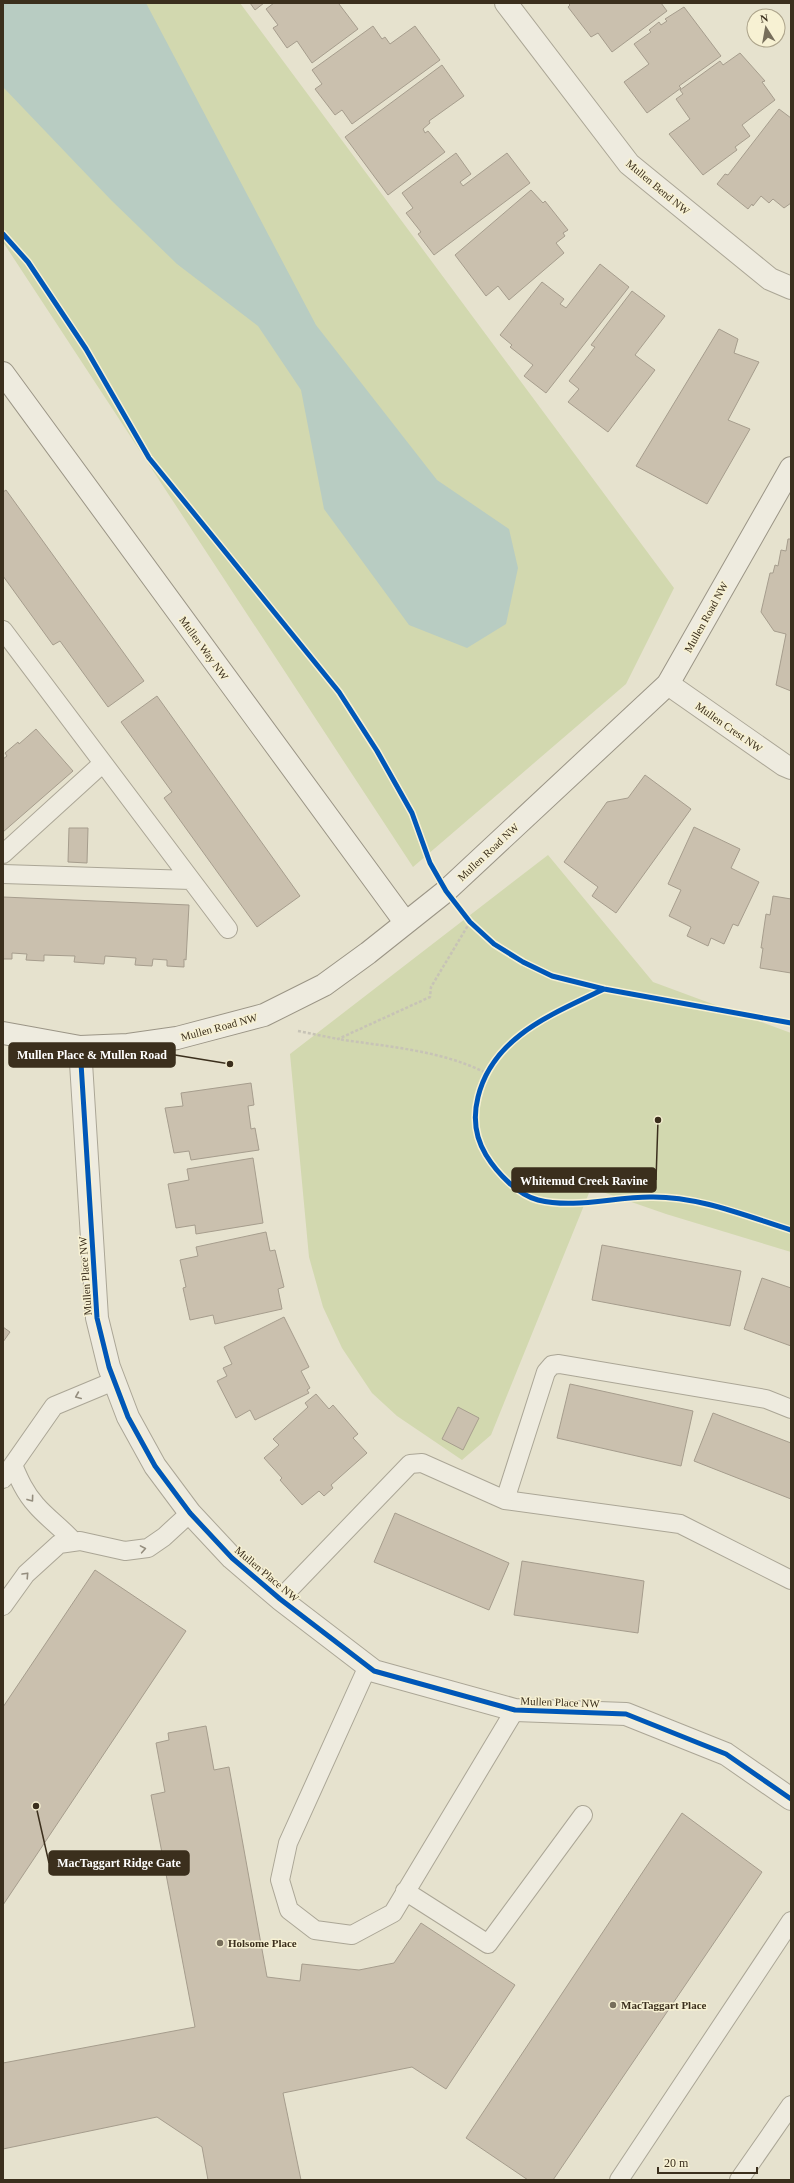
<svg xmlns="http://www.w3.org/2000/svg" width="794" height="2183" font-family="'Times New Roman',serif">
  <rect width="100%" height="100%" fill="#e6e2ce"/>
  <path fill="#d2d8af" d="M3 3H240L674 588 626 684 413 867 3 242Z
    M548 855 653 982 791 1033V1252L666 1214 591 1188 491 1435 462 1460 397 1416 372 1393 342 1348 323 1307 309 1257 290 1054Z"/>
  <path fill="#b8ccc2" d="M3 3H146L316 325 437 480 509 529 518 568 506 624 467 648 409 625 324 509 301 390 258 326 177 264 111 200 3 87Z"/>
  <path fill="#cac0ae" stroke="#a69d8d" d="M250 3H264L255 10Z
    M274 3H341L339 4 358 29 312 63 297 41 287 48 273 28 278 25 266 9Z
    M568 3H661L667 11 612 52 598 33 591 37 568 7 570 5Z
    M684 7 721 56 679 86 681 88 647 113 624 82 649 64 634 44 651 32 649 30 659 22 661 25 667 21 665 19Z
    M373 26 382 39 385 37 390 44 415 26 440 60 352 124 342 110 335 115 315 89 322 84 312 70Z
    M740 53 765 81 762 82 775 100 742 125 750 136 735 147 737 150 703 175 669 134 690 119 676 99 683 94 680 90 720 61 723 65Z
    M442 65 464 96 429 121 430 123 423 129 425 133 428 131 445 152 388 195 345 137Z
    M779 109 791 118V203L784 208 773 199 769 203 761 196 753 206 752 204 748 209 717 184 725 174 728 175Z
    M456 153 471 174 460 182 463 186 507 153 530 183 434 255 418 234 421 232 406 213 413 208 402 193Z
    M531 190 543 203 545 201 568 230 563 233 565 236 556 243 564 253 509 300 498 286 486 296 455 255Z
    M600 264 629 287 546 393 524 376 533 365 510 347 512 345 500 335 542 282 564 299 560 304 566 308Z
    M632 291 665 316 635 355 655 370 608 432 568 402 579 389 569 381 595 347 591 345Z
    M719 329 738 339 734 353 759 362 728 420 750 429 707 504 636 466Z
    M6 490 144 681 108 707 60 641 53 645 3 576V492Z
    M788 539H791V691L776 685 786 634 774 631 761 612 770 573H773L775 565 778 566 781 550 786 551Z
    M157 696 300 896 257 927 164 798 172 792 121 722Z
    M36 729 73 771 3 832V759L7 756 5 753 18 742 19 744Z
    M645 775 691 809 616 913 592 896 598 887 564 862 607 802 628 798Z
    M694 827 740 849 731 868 759 882 738 926 733 924 724 944 711 938 708 946 687 936 691 927 669 916 681 890 668 884Z
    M69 828H88L87 863 68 862Z
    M773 896 791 899V973L760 968 763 948H761L766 914 770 915Z
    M3 897 189 905 186 960 184 959V967L167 966V960L153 959 152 966 135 965 136 958 105 956 104 964 74 962 75 956 44 955V961L26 960 27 954 12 953V959H3Z
    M251 1083 254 1105 248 1106 251 1129 255 1128 259 1150 191 1160 189 1151 174 1153 165 1108 183 1106 181 1093Z
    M253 1158 263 1223 196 1234 195 1225 176 1228 168 1184 189 1180 187 1169Z
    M266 1232 270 1251 275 1250 284 1287 278 1289 282 1309 215 1324 213 1315 190 1320 183 1288 186 1287 180 1260 198 1256 196 1247Z
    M602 1245 741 1271 730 1326 592 1300Z
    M762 1278 791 1288V1346L744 1329Z
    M284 1317 309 1367 301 1371 310 1388 307 1390 309 1393 255 1420 250 1410 236 1418 217 1381 227 1376 223 1368 232 1364 224 1347Z
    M3 1327 10 1332 3 1342Z
    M570 1384 693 1411 681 1466 557 1438Z
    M316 1394 329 1409 333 1405 358 1434 353 1438 367 1453 331 1485 333 1488 324 1496 319 1491 302 1505 280 1480 282 1478 264 1458 279 1445 273 1439 308 1407 305 1403Z
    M458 1407 479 1418 463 1450 442 1439Z
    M713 1413 791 1443V1499L694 1461Z
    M395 1513 509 1563 489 1610 374 1562Z
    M522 1561 644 1581 638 1633 514 1615Z
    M95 1570 186 1631 3 1905V1707Z
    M206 1726 214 1770 229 1767 267 1977 300 1981 302 1964 359 1970 394 1963 421 1923 515 1985 446 2089 412 2067 283 2093 301 2180H208L202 2147 157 2117 3 2149V2063L195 2027 151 1795 165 1792 156 1743 169 1740 168 1733Z
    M682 1813 762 1872 553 2180H528L466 2138Z"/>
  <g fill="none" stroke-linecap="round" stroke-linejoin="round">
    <defs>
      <path id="lane" d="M3 630 228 929
        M3 854 103 763
        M3 874 191 880
        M13 1465C19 1479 25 1493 36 1505 47 1518 62 1528 74 1542
        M3 1479 54 1406 114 1381
        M505 1500 546 1372 552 1365 559 1364 766 1399 791 1409
        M280 1599 410 1464 422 1463 505 1500 680 1524 791 1580
        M3 1606 26 1574 59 1544 80 1541 125 1551 148 1548 164 1537 190 1513
        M368 1666 288 1843 280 1880 289 1910 315 1930 352 1935 393 1913 515 1710
        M405 1891 488 1944 583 1815
        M619 2180 791 1921
        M739 2180 791 2105"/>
      <path id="street" d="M506 3 629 164 770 279 791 288
        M668 684 784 765 791 768
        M80 1047 97 1318 109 1367 128 1417 155 1466 190 1513 232 1558 280 1599 374 1671 515 1710 626 1714 726 1754 791 1799"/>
      <path id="secondary" d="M3 373 405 922
        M3 1033 80 1047 128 1045 177 1038 264 1015 324 985 368 953 446 891 668 684 791 468"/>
    </defs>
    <use href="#lane" stroke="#aba696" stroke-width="20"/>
    <use href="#street" stroke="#aba696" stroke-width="24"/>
    <use href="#secondary" stroke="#9b9586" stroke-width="24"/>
    <path stroke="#c7c3b6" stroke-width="2.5" stroke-dasharray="3 2" stroke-linecap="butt" d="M470 922 431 987 430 997 338 1039C388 1047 441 1050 486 1073
      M298 1031 338 1039"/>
    <use href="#lane" stroke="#eeebdf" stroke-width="18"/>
    <use href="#street" stroke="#eeebdf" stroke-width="22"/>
    <use href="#secondary" stroke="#eeebdf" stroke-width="22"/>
    <defs>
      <path id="cycleway" d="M3 234 28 262 86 349 149 458 339 692 377 751 412 813 430 863 446 891 470 922 494 944 523 962 552 976 604 989 791 1023
        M604 989C553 1014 493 1036 478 1097 473 1117 475 1137 486 1155 497 1173 518 1195 538 1200 574 1209 613 1197 650 1197 698 1196 746 1216 791 1230
        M80 1047 97 1318 109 1367 128 1417 155 1466 190 1513 232 1558 280 1599 374 1671 515 1710 626 1714 726 1754 791 1799"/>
    </defs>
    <use href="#cycleway" stroke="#f7f1d3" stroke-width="8"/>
    <use href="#cycleway" stroke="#0057b8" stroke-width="5"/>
  </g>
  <defs><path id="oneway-chevron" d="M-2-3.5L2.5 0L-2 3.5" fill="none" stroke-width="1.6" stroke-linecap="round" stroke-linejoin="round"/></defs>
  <g stroke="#948d7e">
    <use href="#oneway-chevron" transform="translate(78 1396) rotate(157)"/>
    <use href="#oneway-chevron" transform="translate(31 1499) rotate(54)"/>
    <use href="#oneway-chevron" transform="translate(143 1549) rotate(-10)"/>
    <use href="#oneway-chevron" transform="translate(26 1575) rotate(-47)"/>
  </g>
  <g fill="#776e5b" stroke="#f7f1d3" stroke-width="1.5">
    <circle cx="220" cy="1943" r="4"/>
    <circle cx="613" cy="2005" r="4"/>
  </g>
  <g text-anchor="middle" stroke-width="3" stroke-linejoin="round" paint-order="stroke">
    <g font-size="11" fill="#3b2f1d" stroke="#f7f1d3">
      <text transform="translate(658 187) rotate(40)" y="4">Mullen Bend NW</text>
      <text transform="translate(706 617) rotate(-61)" y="4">Mullen Road NW</text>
      <text transform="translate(204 648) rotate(54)" y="4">Mullen Way NW</text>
      <text transform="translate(729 727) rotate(35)" y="4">Mullen Crest NW</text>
      <text transform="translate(488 852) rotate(-43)" y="4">Mullen Road NW</text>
      <text transform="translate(219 1027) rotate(-15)" y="4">Mullen Road NW</text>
      <text transform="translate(85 1276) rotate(-94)" y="4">Mullen Place NW</text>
      <text transform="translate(267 1574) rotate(40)" y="4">Mullen Place NW</text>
      <text transform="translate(560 1702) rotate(2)" y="4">Mullen Place NW</text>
    </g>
    <g font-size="11" font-weight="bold" fill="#3b2f1d" stroke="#f7f1d3" text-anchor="start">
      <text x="228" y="1947">Holsome Place</text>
      <text x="621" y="2009">MacTaggart Place</text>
    </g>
  </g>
  <path fill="none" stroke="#3b2f1d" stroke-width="1.5" d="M230 1064L175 1055M658 1120L656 1180M36 1806L49 1863"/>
  <g fill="#3b2f1d" stroke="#f7f1d3" stroke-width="1.5">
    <circle cx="230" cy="1064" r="4"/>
    <circle cx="658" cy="1120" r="4"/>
    <circle cx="36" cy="1806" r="4"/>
  </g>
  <g fill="#3b2f1d" stroke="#3b2f1d" stroke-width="1.5">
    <rect x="9" y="1043" width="166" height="24" rx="4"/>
    <rect x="512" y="1168" width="144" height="24" rx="4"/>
    <rect x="49" y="1851" width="140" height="24" rx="4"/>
  </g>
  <g font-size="12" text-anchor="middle" font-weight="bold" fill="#fff">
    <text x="92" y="1059">Mullen Place &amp; Mullen Road</text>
    <text x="584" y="1185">Whitemud Creek Ravine</text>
    <text x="119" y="1867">MacTaggart Ridge Gate</text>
  </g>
  <rect width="794" height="2183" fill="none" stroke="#3b2f1d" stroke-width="8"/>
  <g transform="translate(766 28) rotate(349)"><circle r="19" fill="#f7f1d3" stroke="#aca38a"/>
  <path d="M0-3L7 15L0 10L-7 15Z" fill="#776e5b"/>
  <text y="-6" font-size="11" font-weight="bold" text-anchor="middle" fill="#3b2f1d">N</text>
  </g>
  <path d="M658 2167v6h99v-6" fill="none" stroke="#3b2f1d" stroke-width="2"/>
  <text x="664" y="2167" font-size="12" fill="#3b2f1d" stroke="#f7f1d3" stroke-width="3" paint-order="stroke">20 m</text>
</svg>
